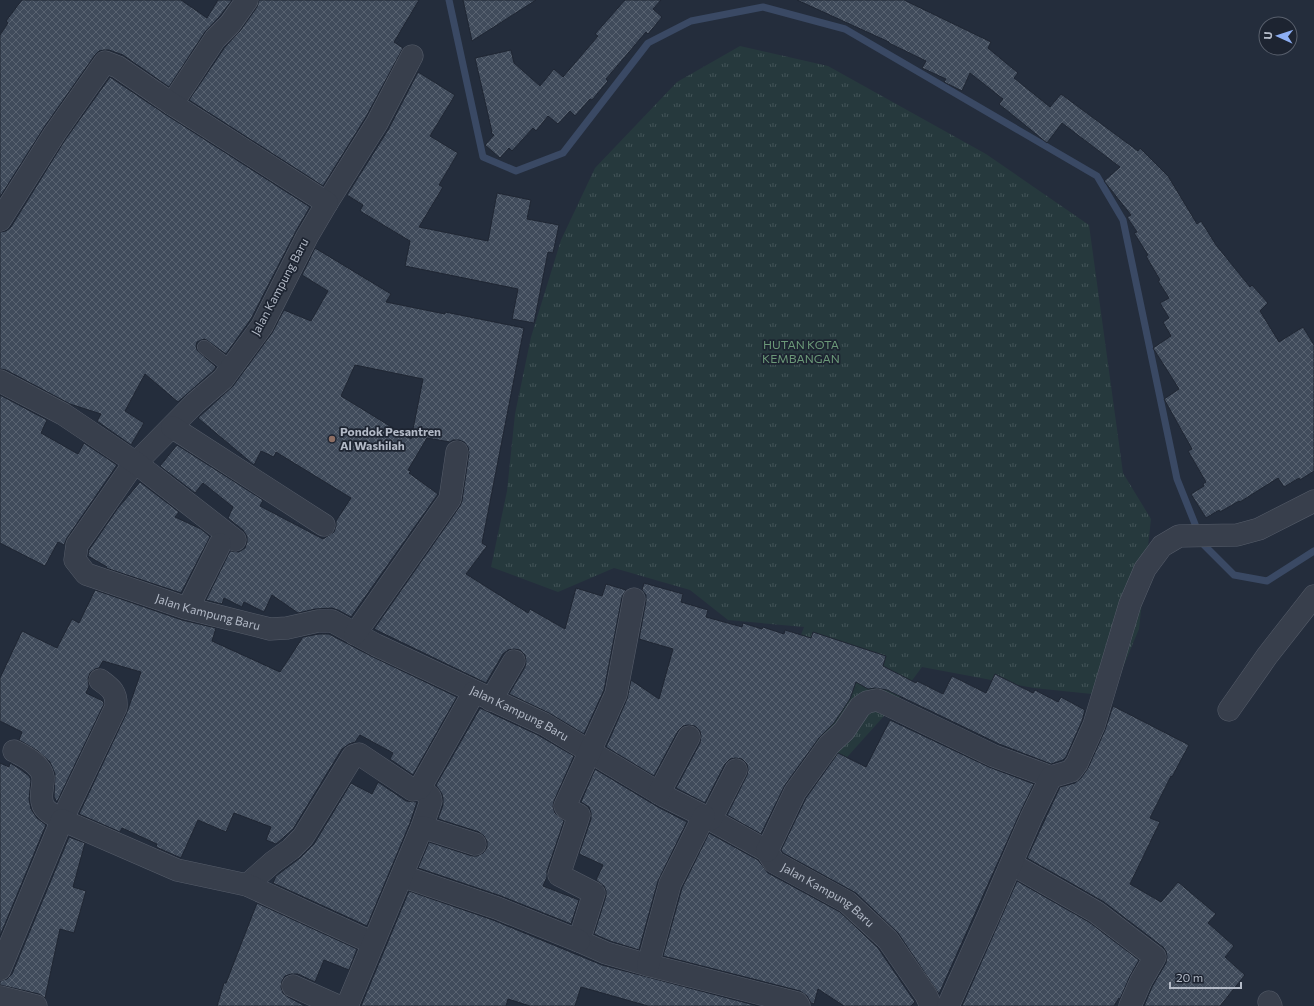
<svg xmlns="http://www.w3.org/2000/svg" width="1314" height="1006" font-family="Commissioner,sans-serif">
  <defs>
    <pattern id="park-tufts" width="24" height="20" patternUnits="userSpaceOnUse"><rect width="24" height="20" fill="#26393d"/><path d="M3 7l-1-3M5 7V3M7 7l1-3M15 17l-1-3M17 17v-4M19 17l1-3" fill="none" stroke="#435458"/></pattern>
    <pattern id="building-cross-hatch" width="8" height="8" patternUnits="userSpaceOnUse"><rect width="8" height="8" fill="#404b5b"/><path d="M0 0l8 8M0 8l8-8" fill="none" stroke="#596371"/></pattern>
  </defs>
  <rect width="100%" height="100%" fill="#242d3c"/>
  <path fill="url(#park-tufts)" d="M740 46 828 66 986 154 1089 225 1123 473 1151 519 1139 629 1111 696 1034 688 922 667 893 706 840 765 773 706 804 627 728 620 690 590 614 568 558 592 491 567 507 491 515 414 531 337 561 240 595 168 677 82Z"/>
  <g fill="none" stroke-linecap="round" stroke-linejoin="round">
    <path stroke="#3a4964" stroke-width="7" d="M449 0 483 157 516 171 563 153 648 43 691 21 763 7 845 29 1097 176 1123 220 1177 479 1203 544 1234 575 1267 581 1314 551"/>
  </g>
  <path fill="url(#building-cross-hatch)" stroke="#1f2633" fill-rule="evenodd" d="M22 0H181L207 18 218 0H232L220 16 205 32 169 87 123 55 109 50H104L99 51 95 55 45 126 0 197V35L8 23 6 21Z
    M259 0H419L394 42 403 48 366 117 323 186 189 100 225 47 240 31 257 7Z
    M463 0H536L472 41Z
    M625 0H661L653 9 662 17 648 34 646 32 606 79 608 81 592 100 590 99 575 116 570 111 558 124 548 116 536 131 533 128 512 151 509 148 500 158 485 145 494 135 491 133 492 132 475 58 511 50 514 63 540 86 554 69 563 77 598 36 595 34Z
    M797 0H904L991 42 988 48 1018 73 1014 78 1050 107 1061 94 1138 151 1140 148 1168 176 1197 224 1201 221 1216 245 1250 287 1252 285 1268 303 1260 311 1279 342 1303 327 1314 345V471L1300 480 1299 478 1284 487 1278 478 1240 502 1239 501 1220 512 1219 510 1206 518 1191 494 1204 486 1203 484 1206 482 1188 451 1192 449 1164 399 1179 389 1153 348 1171 336 1163 322 1169 318 1160 303 1169 298 1158 281 1160 280 1146 256 1148 255 1134 233 1137 232 1127 217 1131 215 1104 181 1120 167 1062 123 1047 143 999 104 1003 99 970 73 962 91 944 82 946 79 922 68 926 61 889 43V42Z
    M418 72 455 95 430 136 458 153 439 185 443 187 419 227 488 241 497 193 531 200 527 219 559 225 553 253 548 252 534 323 512 319 518 289 405 266 410 241 360 211 363 205 347 195 388 130Z
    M110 77 165 114 310 207 296 231 251 319 226 354 205 339 201 340 197 342 196 346 197 350 216 367 214 370 178 402 145 374 125 411 144 423 131 445 97 421 101 414 70 404 6 370 0 369V232L6 231 11 227 65 140Z
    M315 248 391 294 386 302 445 314V312L524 328 482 543 487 546 466 574 528 613 530 609 565 629 576 588 602 596 606 584 626 590 622 597 604 690 584 734 549 713 509 694 525 667 526 662 525 655 520 650 514 649 508 650 503 654 486 683 374 629 460 506 462 501 469 453 468 447 464 442 459 440H453L450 442 427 438 408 470 411 471 409 473 438 494 351 617 338 610 332 608 315 609 298 613 272 595 264 612 244 602 242 607 224 598 222 604 206 600 230 551 239 552 245 548 247 542V536L243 530 228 518 233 507 203 483 195 493 160 466 177 445 263 500 260 506 323 539 334 532 336 526V521L351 498 276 452 274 457 261 451 254 465 198 418 233 386 272 333 284 310 311 321 328 291 302 275ZM355 365 423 379 411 439 341 396Z
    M0 395 47 420 41 433 78 454 84 443 117 465 67 538 64 545 58 542 45 566 0 543Z
    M140 482 179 512 175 517 201 529 210 537 181 593 106 568 107 567 88 556 89 550 118 508Z
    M644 583 683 594 681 602 708 610 706 617 742 627 743 623 762 629 763 627 784 634 785 630 811 638 813 632 886 656 883 666 916 683 917 681 943 694 952 676 986 693 995 674 1033 693 1035 690 1058 702 1061 697 1085 710 1082 721 1066 757 1063 760 1051 764 999 744 887 690 875 688 868 689 856 682 850 699 834 723 819 738 785 785 761 834 727 815 747 775 748 770 747 764 742 759 735 758 730 759 725 764 705 803 676 788 700 743 701 736 700 731 695 726 688 725 683 726 678 731 654 776 606 747 627 699 631 680 659 699 673 649 639 639 646 601V595L642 590Z
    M95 590 182 620 216 628 212 641 280 672 303 637 319 634H329L371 656 457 697 413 775 390 759 393 753 360 735 355 742 349 744 342 749 293 829 276 844 266 840 271 827 234 813 226 832 198 820 181 858 156 847 157 844 122 828 120 832 79 814 127 712 141 672 103 661 99 668 95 669 90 673 88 679 89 686 86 693 103 701 104 704 57 802 54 797 55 774 50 762 38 751 19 740 22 732 0 721V678L22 631 57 648 72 619 79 623Z
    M1113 706 1189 745 1172 777 1171 776 1150 818 1160 822 1130 884 1161 902 1178 882 1216 914 1208 923 1234 946 1225 957 1245 975 1220 1006H1144L1152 987 1166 963 1167 957 1166 951 1163 947 1104 902 1027 858 1060 787 1075 783 1081 778 1088 768 1105 730Z
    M480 708 538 735 574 756 554 801 553 807 555 813 564 821 547 871V877L543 886 579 900 571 924 501 896 418 868 429 842 472 856H477L483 853 487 848V841L484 836 479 832 438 819 443 805V798L442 794 436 785Z
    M890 720 989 767 1034 784 1020 813 939 994 898 933 856 893 783 853 781 850 806 798 838 753 866 767Z
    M0 763 9 767 10 763 20 769 29 776 31 780 29 799 31 809 37 818 46 825 0 936Z
    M595 769 658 807 687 822 658 881 639 950 610 941 594 934 606 896V891L604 886 596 880 603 865 579 854 591 819V813L589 807 581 802Z
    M378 782 406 801 417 802 410 823 367 926 273 883 276 876 300 858 314 844 351 783 372 794Z
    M709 833 758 860 768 873 840 912 878 948 915 1002 911 1006H844L818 989 814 1004 811 1003 807 996 800 991 663 956 682 888Z
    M69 837 85 843 73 887 86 891 74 933 60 929 45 998 39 994 0 985V981L7 979 12 974Z
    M1017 881 1089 922 1139 960 1130 976 1120 999 1119 998 1114 1006H962Z
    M409 891 493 920 602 965 758 1006H648L581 987 575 1006H530L508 999 506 1006H361Z
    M257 903 357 949 349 970 324 960 315 982 298 974H291L285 976 282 981 281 987 283 993 288 997 305 1006H217L224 983H226Z"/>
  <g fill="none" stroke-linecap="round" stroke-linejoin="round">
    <defs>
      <path id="service" d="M204 347 231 368"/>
      <g id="minor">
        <path d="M172 104 215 39 230 24 247 0"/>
        <path d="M327 203 377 123 412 56"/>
        <path id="s1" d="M0 220 55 133 105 62 118 67 172 104 327 203 307 237 262 326 223 379 195 403 130 469 77 545 75 560 86 574 186 608 270 629 287 628 318 621H332L376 645 544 724 664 796 704 816 767 851 774 862 847 902 888 940 926 995 931 1006"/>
        <path d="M0 381 63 414 136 463 235 540"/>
        <path d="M172 427 324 525"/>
        <path d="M634 599 616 694 565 806 567 809 579 815 559 875 594 893 579 941 606 953 648 965 797 1003 799 1006"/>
        <path d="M188 608 220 544"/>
        <path d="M355 634 450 499 457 452"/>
        <path d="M491 700 514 661"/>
        <path d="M1229 710 1267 656 1314 596"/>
        <path d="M14 751C24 756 41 764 43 777 44 786 39 795 43 805 46 812 56 816 62 820L116 707C117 692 111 688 100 680"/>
        <path d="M420 788 430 797 431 801 422 827"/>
        <path d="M659 793 689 737"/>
        <path d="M711 819 736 770"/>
        <path d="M767 851 795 792 829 745 844 731 860 707 867 702 877 700 882 702 994 756 1051 777"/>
        <path d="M1012 864 1096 912 1155 957 1141 981 1130 1006"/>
        <path d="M402 876 497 908 579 941"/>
        <path d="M247 885 273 862 291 849 303 837 353 756 359 754 413 790 420 788 474 692"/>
        <path d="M648 965 670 884 704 816"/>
        <path d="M0 969 62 820 177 870 247 885 373 943"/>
        <path d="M293 986 338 1006"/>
        <path d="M0 997 36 1006"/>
        <path d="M1269 1002 1271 1006"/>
        <path d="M347 1006 422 827 475 844"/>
        <path d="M948 1006 989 915 1031 818 1051 777 1071 771 1077 763 1094 725 1130 604 1145 569 1162 546 1179 536 1237 535 1259 529 1314 501"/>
      </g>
    </defs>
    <use href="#service" stroke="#565d6a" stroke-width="14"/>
    <use href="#minor" stroke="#565d6a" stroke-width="23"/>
    <use href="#service" stroke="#383f4c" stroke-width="13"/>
    <use href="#minor" stroke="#383f4c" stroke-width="22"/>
  </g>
  <circle fill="#8d6e63" stroke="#1d2431" stroke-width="1.5" cx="332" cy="439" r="4"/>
  <g text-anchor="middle" stroke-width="3.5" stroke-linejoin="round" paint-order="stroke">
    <g font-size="12" fill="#b3bac7" stroke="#1d2431">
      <text transform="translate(280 287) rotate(-62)" y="4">Jalan Kampung Baru</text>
      <text dy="4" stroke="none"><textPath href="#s1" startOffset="1041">Jalan Kampung Baru</textPath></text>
      <text dy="4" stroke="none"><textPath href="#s1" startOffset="1377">Jalan Kampung Baru</textPath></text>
      <text dy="4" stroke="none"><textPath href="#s1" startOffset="1737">Jalan Kampung Baru</textPath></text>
    </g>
    <g font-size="12" fill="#6b9878" stroke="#1d2431">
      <text x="801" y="349">HUTAN KOTA<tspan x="801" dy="14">KEMBANGAN</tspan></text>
    </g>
    <g font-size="12" font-weight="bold" fill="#b3bac7" stroke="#1d2431" text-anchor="start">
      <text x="340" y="436">Pondok Pesantren<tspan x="340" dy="14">Al Washilah</tspan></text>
    </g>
  </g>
  <g transform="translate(1278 36) rotate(273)"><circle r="19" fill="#1d2431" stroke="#59606d"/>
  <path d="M0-3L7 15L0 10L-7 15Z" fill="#8caef4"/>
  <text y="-6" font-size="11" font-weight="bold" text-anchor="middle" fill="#b3bac7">U</text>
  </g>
  <path d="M1170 982v6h71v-6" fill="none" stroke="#b3bac7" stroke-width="2"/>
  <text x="1176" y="982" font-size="12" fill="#b3bac7" stroke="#1d2431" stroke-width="3" paint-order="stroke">20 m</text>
</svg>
